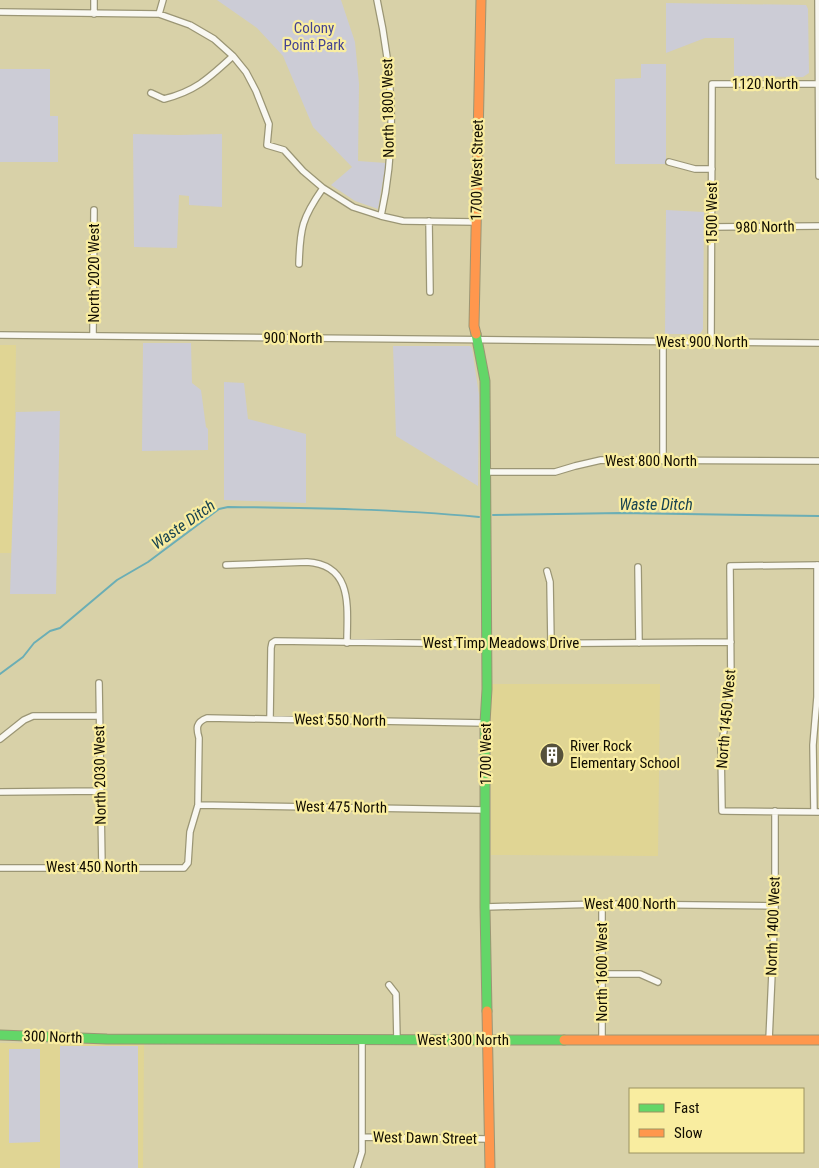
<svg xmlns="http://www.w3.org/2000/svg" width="819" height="1168" font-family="'Roboto Condensed',sans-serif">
  <rect width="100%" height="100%" fill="#d8d1a8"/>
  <path fill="#e0d594" d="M0 345H16L13 553H0Z
    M491 684H660L658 856 491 855Z
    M0 1043 144 1044 143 1168H0Z"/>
  <path fill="#ccccd6" d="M217 0H341L355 42 359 84 358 161 386 163 378 209 355 201 331 185 352 167 313 127 283 56 257 28Z
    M666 3 806 5 808 9 809 73 803 77 734 76V38H705L666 53Z
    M641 64H666V164H615V79L641 78Z
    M0 69H50V116H58V162H0Z
    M133 134 178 135 222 134V207L189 205V196L179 195 177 248 134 247Z
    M666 210 704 212 703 329 700 334H665Z
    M143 343H191L192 383 201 390 206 427 208 429V450L142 451Z
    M393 346H470L472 348 479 395 478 486 396 436Z
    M224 382 244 383 248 419 306 434V503L224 500Z
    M60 411 56 594H10L16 412Z
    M60 1046H138V1168H60Z
    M9 1049H40V1142L9 1143Z"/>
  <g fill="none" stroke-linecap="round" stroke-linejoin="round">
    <path stroke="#6baeb5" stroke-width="2" d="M493 515 621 513 819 516
      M0 674 23 657 34 643 50 631 60 628 117 580 148 562 219 509 228 507C312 508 396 509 479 517"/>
    <defs>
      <path id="street" d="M377 0C393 73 397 143 381 216
        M818 0 819 176
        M0 12 159 14 190 25 214 39 233 56 246 72 256 91 269 124 267 145 284 150 303 171 323 188 353 207 381 216 403 221 476 222
        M94 14V0
        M159 14 163 0
        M151 93 164 99C196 91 209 78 233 56
        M669 162 695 169H712
        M429 221 430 292
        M711 227 819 226
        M299 264C300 228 302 218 323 188
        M0 335 819 343
        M93 336 94 210
        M663 342V461
        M711 342 712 84H818
        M485 472H555L575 466 601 460 819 461
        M226 565 307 562C354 565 347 608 347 643
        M819 565 730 566 731 687 721 749 722 811 819 812
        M638 567 639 643
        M547 571 550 582 551 643
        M99 683 102 867
        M270 719 271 648 272 643 275 641 487 644 731 642
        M0 739 24 720 33 716H99
        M0 792 101 791
        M198 805 485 810
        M814 812 813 745 817 697V565
        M0 868H184L188 863 190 832 198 805 199 738C196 728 196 722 207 718L485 723
        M485 907 602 904 775 906
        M602 974H640L658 982
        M389 985 396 994 397 1040
        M602 1040V904
        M769 1040 775 906V811
        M362 1137 488 1139
        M357 1168 362 1152V1040"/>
      <path id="fast" d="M476 334 485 381 487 689 485 723V907L487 1011
        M0 1035 107 1039 564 1040"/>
      <path id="slow" d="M476 334 474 326 481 0
        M487 1011 490 1168
        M564 1040H819"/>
    </defs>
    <use href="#street" stroke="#9b9675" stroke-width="8"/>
    <use href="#fast" stroke="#9b9675" stroke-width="11"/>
    <use href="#slow" stroke="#9b9675" stroke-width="11"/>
    <use href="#street" stroke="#f9f8f2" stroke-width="5.5"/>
    <use href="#fast" stroke="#63d668" stroke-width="9"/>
    <use href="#slow" stroke="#ff974d" stroke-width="9"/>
  </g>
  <defs>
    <symbol id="building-disc" viewBox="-11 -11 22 22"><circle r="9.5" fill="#56513b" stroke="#f9eda0"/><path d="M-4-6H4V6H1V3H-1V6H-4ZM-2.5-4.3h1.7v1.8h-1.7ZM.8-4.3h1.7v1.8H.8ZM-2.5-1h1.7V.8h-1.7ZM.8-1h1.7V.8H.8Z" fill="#fff"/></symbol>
  </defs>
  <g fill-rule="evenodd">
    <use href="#building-disc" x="538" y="741" width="28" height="28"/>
  </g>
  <g text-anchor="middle" stroke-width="4.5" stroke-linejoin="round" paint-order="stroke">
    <g font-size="15" fill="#444394" stroke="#f9eda0">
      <text x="314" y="33">Colony<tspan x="314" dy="17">Point Park</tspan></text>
    </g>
    <g font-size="15" fill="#100c00" stroke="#f9eda0">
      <text x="765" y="89">1120 North</text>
      <text transform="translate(388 108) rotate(-91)" y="5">North 1800 West</text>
      <text transform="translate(477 170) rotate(-89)" y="5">1700 West Street</text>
      <text transform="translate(712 213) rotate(-90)" y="5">1500 West</text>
      <text transform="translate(765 227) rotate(-1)" y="5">980 North</text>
      <text transform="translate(94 273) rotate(-90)" y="5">North 2020 West</text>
      <text x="293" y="343">900 North</text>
      <text x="702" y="347">West 900 North</text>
      <text x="651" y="466">West 800 North</text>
      <text x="501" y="648">West Timp Meadows Drive</text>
      <text transform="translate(726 719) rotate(-85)" y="5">North 1450 West</text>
      <text transform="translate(340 720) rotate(1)" y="5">West 550 North</text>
      <text transform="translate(486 754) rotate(-90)" y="5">1700 West</text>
      <text transform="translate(100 775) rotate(-91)" y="5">North 2030 West</text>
      <text transform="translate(341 807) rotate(1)" y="5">West 475 North</text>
      <text x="92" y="872">West 450 North</text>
      <text x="630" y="909">West 400 North</text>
      <text transform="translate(773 926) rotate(-88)" y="5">North 1400 West</text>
      <text transform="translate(602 972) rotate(-90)" y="5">North 1600 West</text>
      <text transform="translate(53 1037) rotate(2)" y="5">300 North</text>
      <text x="463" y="1045">West 300 North</text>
      <text transform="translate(425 1138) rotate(1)" y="5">West Dawn Street</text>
    </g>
    <g font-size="15" fill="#100c00" stroke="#f9eda0" text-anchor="start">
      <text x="570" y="751">River Rock<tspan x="570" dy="17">Elementary School</tspan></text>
    </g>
    <g font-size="16" font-style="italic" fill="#184350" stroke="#f9eda0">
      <text x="656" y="510">Waste Ditch</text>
      <text transform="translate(183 524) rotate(-35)" y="6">Waste Ditch</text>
    </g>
  </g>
  <rect x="629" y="1088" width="175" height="65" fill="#f9eda0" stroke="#9c9360"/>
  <rect x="639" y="1104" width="25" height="8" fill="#63d668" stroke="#9c9360"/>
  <text x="674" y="1113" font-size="15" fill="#100c00">Fast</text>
  <rect x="639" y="1129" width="25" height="8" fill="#ff974d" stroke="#9c9360"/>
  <text x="674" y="1138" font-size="15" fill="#100c00">Slow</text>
</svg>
